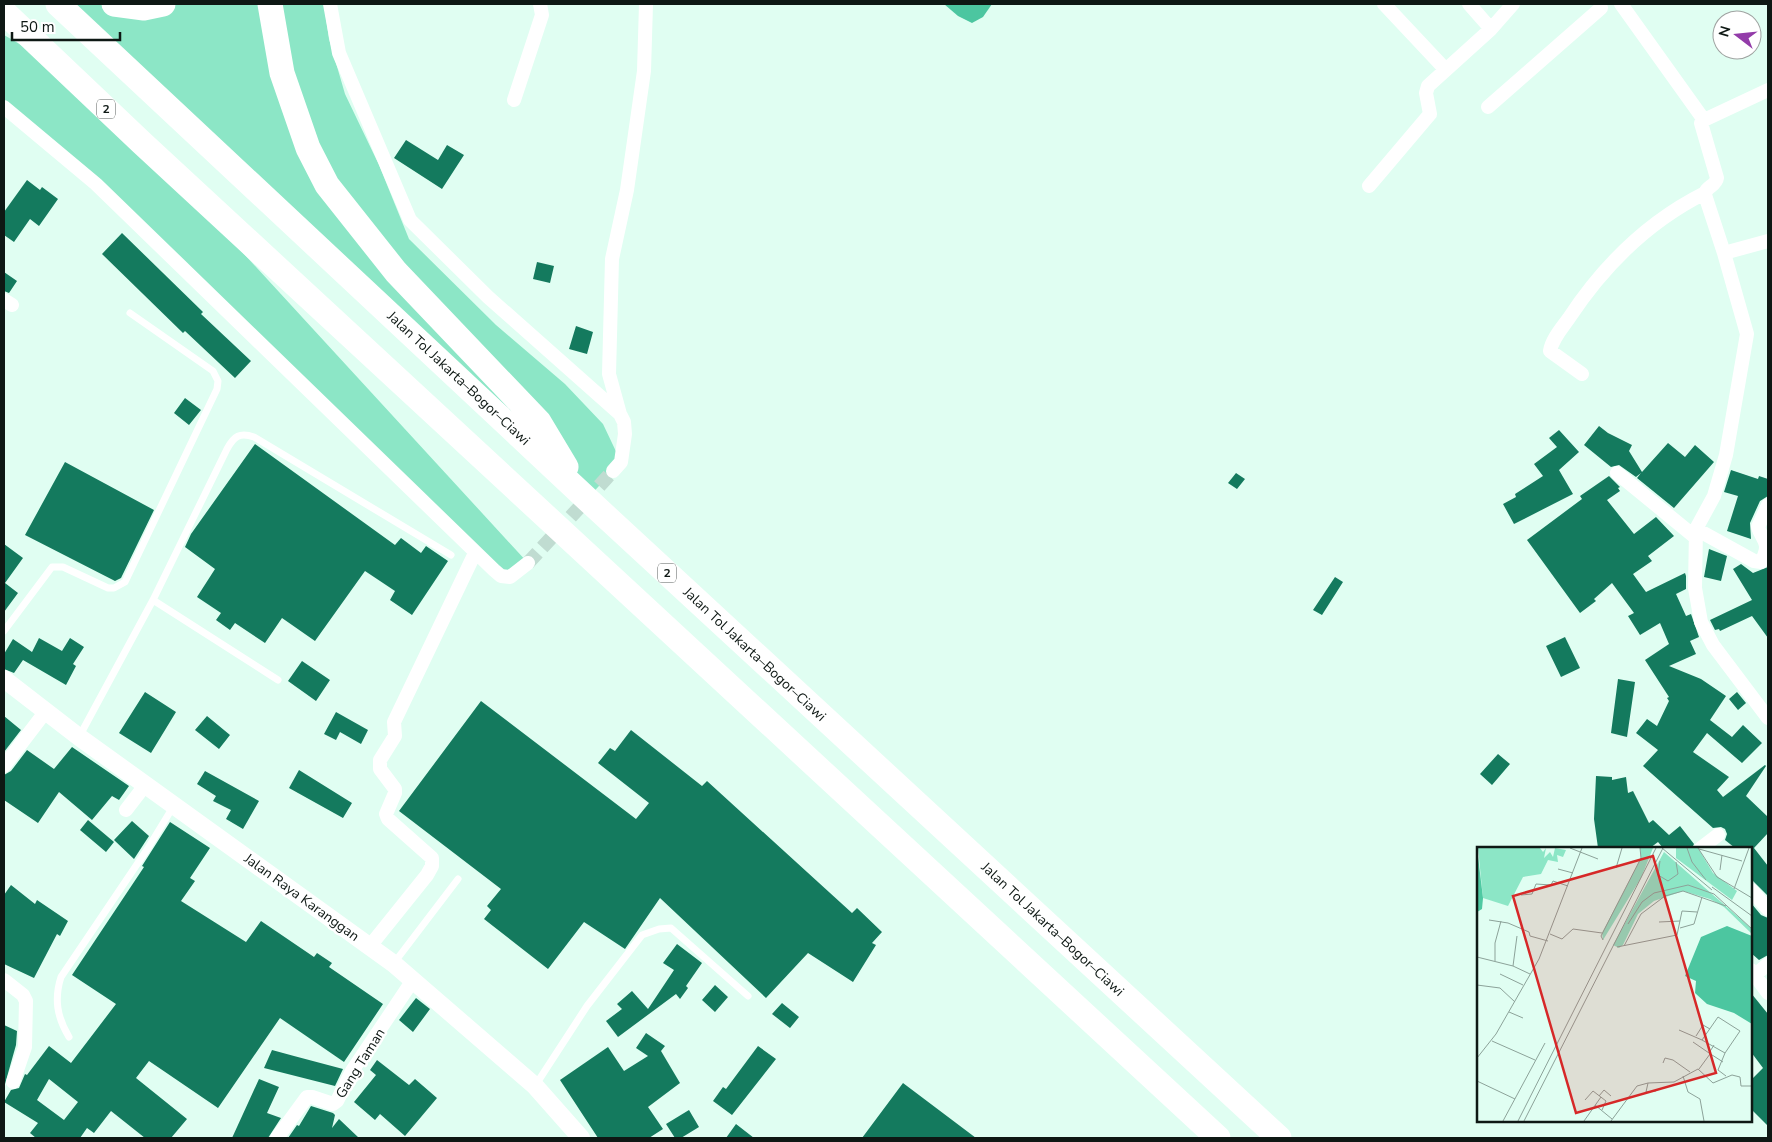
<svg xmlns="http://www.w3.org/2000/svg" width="1772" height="1142" font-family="'Nunito Sans',sans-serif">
  <rect width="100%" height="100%" fill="#e0fef2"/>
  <path fill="#8ce6c6" d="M66 4H324L329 39 345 94 379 165 409 239 496 325 565 384 603 424 621 462 587 499Z
    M4 35 71 74 142 143 528 563 510 577 96 184 4 107Z"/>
  <path fill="#4cc6a0" d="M944 4H992L983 17 972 23 958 16Z"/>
  <path fill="#147a5e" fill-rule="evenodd" d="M406 140 438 160 447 145 464 155 442 189 394 158Z
    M27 180 40 190 42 187 58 199 39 226 30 219 14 242 4 235V212Z
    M122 233 203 312 201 314 251 361 235 378 185 331 183 333 102 254Z
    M537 262 554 266 550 283 533 279Z
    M4 272 17 281 9 293 4 291Z
    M576 326 593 332 587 354 569 349Z
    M185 398 201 410 189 425 174 413Z
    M1599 426 1608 433 1632 445 1629 451 1642 472 1668 443 1685 457 1695 445 1714 462 1674 508 1637 478 1641 473 1636 477 1619 465 1611 467 1584 445Z
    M1559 430 1579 452 1559 470 1573 494 1514 524 1503 504 1516 497 1515 494 1543 476 1534 464 1557 447 1549 438Z
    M255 444 395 545 401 538 421 553 426 546 448 561 412 615 390 600 395 591 365 571 315 641 282 618 265 643 235 623 230 630 216 620 221 613 197 597 215 569 185 547 191 534Z
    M65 462 154 510 121 578 115 581 25 535Z
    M1731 470 1758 479 1759 476 1768 479V496L1760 501 1750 523 1751 539 1727 531 1738 496 1724 492Z
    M1236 473 1245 479 1237 489 1228 483Z
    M1609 476 1620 487 1618 488 1620 491 1607 500 1634 534 1656 517 1674 536 1648 556 1652 561 1633 574 1646 592 1685 573 1686 576V589L1676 594 1686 616 1691 614 1699 637 1690 641 1696 654 1669 666 1701 679 1726 696 1710 720 1732 737 1743 725 1762 743 1742 763 1707 733 1693 752 1729 777 1717 790 1723 797 1765 765 1766 766 1746 796 1768 817V833L1754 848 1768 866V896L1751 879V848H1735L1725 840 1727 834 1725 829 1721 827 1713 828 1643 766 1658 750 1636 733 1647 719 1657 726 1669 701 1667 698 1669 697 1645 660 1669 644 1660 623 1640 635 1628 616 1634 613 1612 583 1594 599 1596 601 1580 613 1527 540 1582 499 1580 496Z
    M4 544 23 558 5 583 18 593 4 612Z
    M1709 549 1727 556 1721 581 1704 577Z
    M1741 564 1753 573 1768 567V638L1752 616 1720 631 1719 629 1715 630 1710 620 1752 600 1733 569Z
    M1335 577 1343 582 1322 615 1313 610Z
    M1565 637 1580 668 1561 677 1546 646Z
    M39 638 62 651 70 638 84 647 73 664 76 666 66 685 23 660 14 673 4 669V654L13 639 32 652Z
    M302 661 330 680 316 701 288 681Z
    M1618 679 1635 682 1627 737 1611 733Z
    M145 692 176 712 151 753 119 733Z
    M1737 692 1746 703 1738 710 1729 699Z
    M481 701 636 819 649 803 598 763 610 748 615 751 631 730 702 786 707 781 852 913 857 908 882 932 872 943 876 945 853 982 808 953 766 998 660 898 625 949 584 922 548 969 484 919 491 910 487 906 501 889 399 811Z
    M336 712 368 730 361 744 340 732 336 740 324 734Z
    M4 716 21 730 4 752Z
    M207 716 230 735 219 749 195 730Z
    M72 747 129 786 119 800 112 796 92 820 59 792 38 823 4 800V775L11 771 27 750 54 769Z
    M1498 754 1510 764 1492 785 1480 774Z
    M299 770 352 803 343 818 289 788Z
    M205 771 259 801 243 829 226 819 231 810 213 801 216 796 197 784Z
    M1596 776 1612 777V780L1626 777 1628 793 1633 791 1649 823 1653 820 1669 835 1680 826 1694 844 1692 848H1663L1658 842 1650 848H1598L1594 819Z
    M88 820 114 842 106 852 80 830Z
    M132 821 149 836 134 859 114 840Z
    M170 822 210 848 190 878 195 881 181 901 246 942 261 921 314 957 317 953 332 963 329 967 383 1004 344 1062 280 1018 218 1108 149 1061 136 1078 187 1119 171 1138H145L111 1111 94 1133 87 1128 80 1138H36L30 1133 38 1123 4 1102 11 1090 19 1088 25 1074 27 1075 49 1046 71 1063 116 1004 72 975 144 867 142 866ZM49 1079 78 1102 64 1120 37 1100Z
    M11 885 35 904 37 900 68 921 60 936 57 934 34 978 4 964V895Z
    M1751 903 1761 915 1768 918V955L1759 960 1751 953Z
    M677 944 702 963 686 986 688 988 680 999 676 994 618 1037 606 1021 622 1009 617 1004 632 991 648 1009 674 970 663 963Z
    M715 985 728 997 715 1012 702 1000Z
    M1751 993 1768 1014V1126L1751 1109V1080L1763 1068 1751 1052Z
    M416 998 430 1009 413 1032 399 1020Z
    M782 1003 799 1017 790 1028 772 1014Z
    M4 1025 17 1031 16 1045 5 1084Z
    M646 1033 665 1046 661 1051 680 1083 648 1107 663 1129 649 1138H598L560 1080 608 1047 624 1071 648 1056 636 1048Z
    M758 1046 776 1059 732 1115 713 1101 723 1087 726 1089Z
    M272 1050 294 1056 343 1069 335 1086 264 1068Z
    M377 1060 409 1085 415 1079 437 1098 405 1136 380 1114 375 1120 354 1102 376 1075 370 1070Z
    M259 1079 279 1087 267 1113 281 1118 268 1138H232Z
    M903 1083 976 1138H862Z
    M311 1106 333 1113 335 1115 332 1128 339 1119 359 1138H288L297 1125 299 1126Z
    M689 1110 699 1127 681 1138H675L666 1124Z
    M736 1124 754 1138H726Z"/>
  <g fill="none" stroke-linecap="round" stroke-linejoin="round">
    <path stroke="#c0dcd1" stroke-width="14" stroke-dasharray="14 7" stroke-linecap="butt" d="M528 563 613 471"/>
    <path stroke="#fff" stroke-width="7" d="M153 600 278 680
      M4 631 52 567H63L108 588H114L125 582 217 389 218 381 213 371 130 313
      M79 737 153 600 227 449C234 436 240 432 254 437L451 555
      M394 963 458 879
      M69 1037C57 1017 54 999 61 977L148 848 173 807
      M535 1086 587 1006 642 935 659 929 671 928 748 996"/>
    <path stroke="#fff" stroke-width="14" d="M330 4 339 53 410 220 488 297 620 414
      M1384 4 1446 70
      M1469 4 1491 29 1513 4
      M1621 4 1704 120
      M1768 90 1704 120 1701 123 1717 178C1716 186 1705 187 1705 195L1724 253 1747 334 1726 455 1714 496 1696 529 1695 588 1701 622 1713 645 1768 718
      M514 100 542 15 540 4
      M4 107 96 184 494 570 501 576 510 577 528 563
      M1488 107 1601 8
      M1369 186 1430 114 1426 93 1428 86 1491 29
      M1724 253 1768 241
      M4 300 12 305
      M1582 374 1550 351C1552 339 1562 328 1569 318 1604 265 1647 222 1705 193
      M613 471 621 462 625 434 624 422 620 414 609 374 612 259 627 190 644 71 646 4
      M1617 473 1695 537
      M1696 529 1754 561 1761 562C1772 542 1762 541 1758 527L1768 505
      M4 766 46 711
      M126 810 146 784
      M1701 848 1718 835
      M1751 890 1768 909
      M370 946 427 875 432 866V858L388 819 386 814 395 793V789L380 769V760L395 736 394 722 475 553
      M1751 970 1768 993
      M1755 975 1768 964
      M4 980 23 995 26 1001 25 1047 13 1082
      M277 1138 307 1097H312L333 1104 337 1101 352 1071 413 980"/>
    <path stroke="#fff" stroke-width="18" d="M4 679 79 737 394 964 535 1086 581 1138"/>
    <path stroke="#fff" stroke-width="25" d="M58 4 587 499 1279 1138
      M114 4 144 8 163 4
      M270 4 282 73 308 148 327 185 396 272 539 422 566 467
      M4 12 142 143 1218 1138"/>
  </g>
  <g text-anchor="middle" stroke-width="5" stroke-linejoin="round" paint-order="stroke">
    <g fill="#fff" stroke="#565d5a" stroke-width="1">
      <rect x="97" y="99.5" width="18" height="19" rx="4"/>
      <rect x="658" y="563.5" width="18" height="19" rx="4"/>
    </g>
    <g font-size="12" font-weight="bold" fill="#0e1814">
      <text x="106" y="113">2</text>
      <text x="667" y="577">2</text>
    </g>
    <g font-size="14" fill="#0e1814" stroke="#fff">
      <text transform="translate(459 378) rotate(43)" y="5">Jalan Tol Jakarta–Bogor–Ciawi</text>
      <text transform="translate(755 654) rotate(43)" y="5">Jalan Tol Jakarta–Bogor–Ciawi</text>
      <text transform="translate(302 897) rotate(36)" y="5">Jalan Raya Karanggan</text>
      <text transform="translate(1053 929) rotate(43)" y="5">Jalan Tol Jakarta–Bogor–Ciawi</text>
      <text transform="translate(360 1063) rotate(-58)" y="5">Gang Taman</text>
    </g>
  </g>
  <g transform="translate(1477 847)">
    <rect width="275" height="275" fill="#e0fef2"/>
    <path d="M1 1H63L66 5 69 1 67 11 73 5 76 10 78 1 89 3 86 10 80 8 81 15 71 13 64 27 46 30 31 59 6 51ZM163 1H176L164 31 126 93 125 86 164 11ZM199 1H221L236 26 260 44 255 53 199 11ZM187 5 275 82V87L247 60 233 52 206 44 177 54 161 67 146 98 142 101 136 98Z" fill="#8ce6c6"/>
    <path d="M0 1 6 51 5 62 0 65Z" fill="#4fc9a2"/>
    <path d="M250 79 275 89V177L257 166 230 157 218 146 219 134 208 129 224 90Z" fill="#4cc6a0"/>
    <path fill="none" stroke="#8ca299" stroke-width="1" d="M93 1 121 12M185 1 235 43M210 1 215 15 229 33M221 1 240 30 275 51M222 2 265 14M183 14 181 28 191 34 201 27 199 15M139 21 145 1M81 22 96 26M243 23 245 8M235 40 275 69M257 42 272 1M44 48 55 47 59 37 74 38 76 34 91 39M12 73 31 76 52 85 53 89 71 94M182 75 203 74M151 77 165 55 177 46 211 38 237 47 275 82M203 81 217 77 225 50M73 87 85 92 96 82 125 86M126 93 124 89 164 11 163 1M147 99 164 67 188 49 206 44 249 59M140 100 200 88 205 64 220 65M0 110 36 119 53 127M18 114V96L24 74M36 119 40 89M23 127 46 138M0 138 23 141 38 155M32 165 46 171M202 183 225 193M219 189 226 178 233 182M15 194 58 213M216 195 232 206M237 198 232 206 246 215M248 206 263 184 241 170 225 193 248 206 241 223 249 229M0 211 19 187 62 112 105 1M186 216 188 211 196 213 213 225M222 222 233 207M206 229 211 245 223 252 227 274M0 234 38 252M171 236 169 245 179 244M122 249 127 243 134 249M108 253 116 244 129 254 125 263M118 258 135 272M26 274 68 196M41 274 179 1M47 274 186 1M107 274 124 250M134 274 160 239 171 236 197 235 221 222 236 236 255 228 263 230 264 239H275"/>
    <path fill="#d62828" fill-opacity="0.15" stroke="#d62828" stroke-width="2.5" d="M176 9 239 226 99 266 36 49Z"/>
    <rect width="275" height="275" fill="none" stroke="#0e1814" stroke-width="2.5"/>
  </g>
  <rect width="1772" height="1142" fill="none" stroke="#0e1814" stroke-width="10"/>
  <g transform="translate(1737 35) rotate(286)"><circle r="24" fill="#ffffff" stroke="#9fa3a1"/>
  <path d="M0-4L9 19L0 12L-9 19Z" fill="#933ca9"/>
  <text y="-8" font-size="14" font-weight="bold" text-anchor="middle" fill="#0e1814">N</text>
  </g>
  <path d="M12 32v8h108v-8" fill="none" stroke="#0e1814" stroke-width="2.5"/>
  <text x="20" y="32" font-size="15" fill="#0e1814" stroke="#ffffff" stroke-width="4" paint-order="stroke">50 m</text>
</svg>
